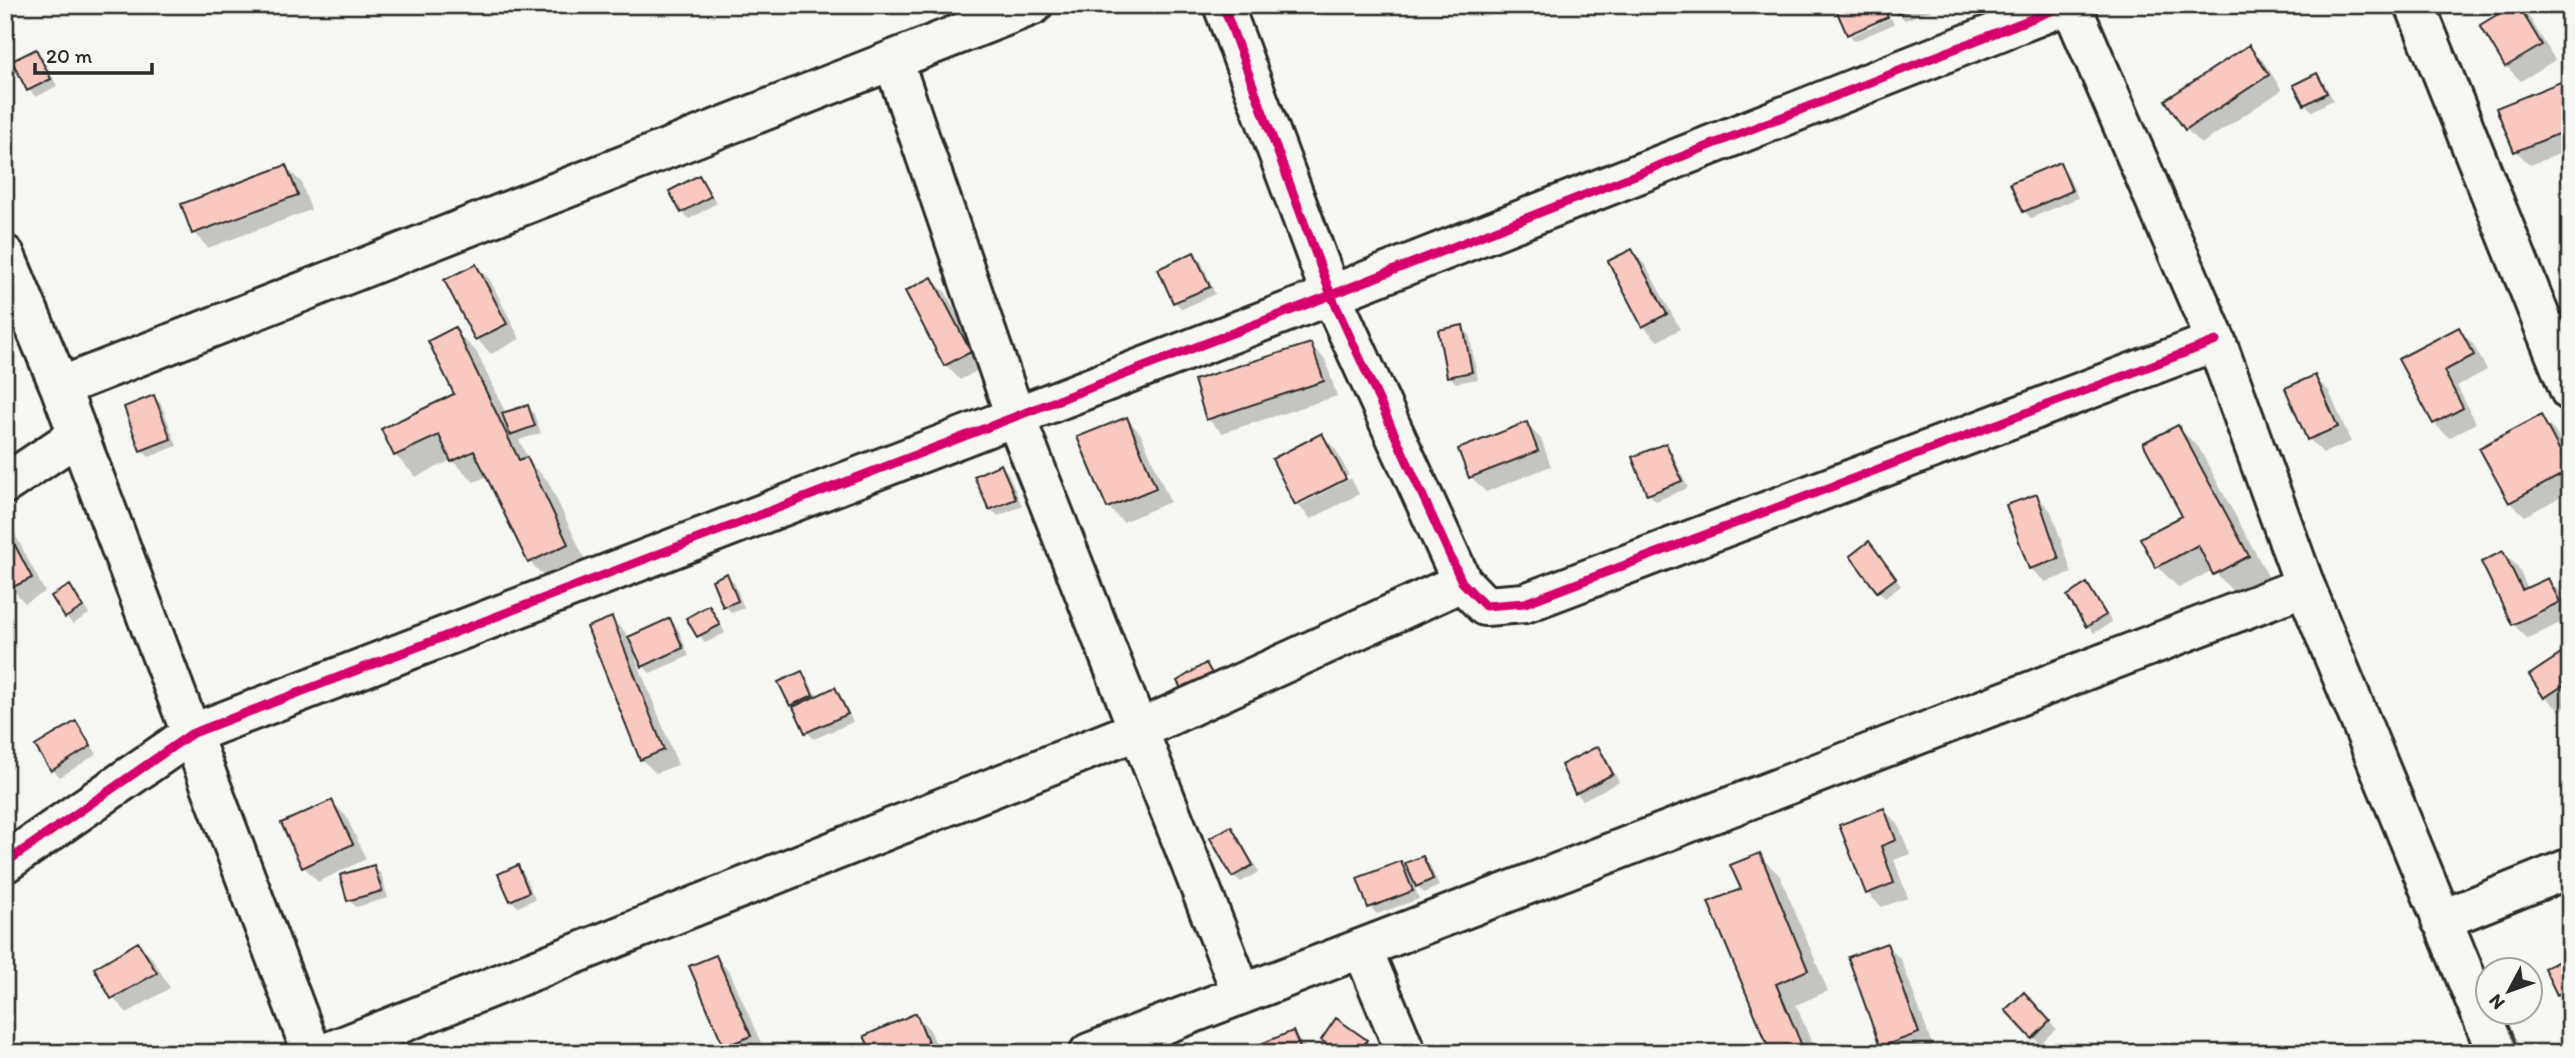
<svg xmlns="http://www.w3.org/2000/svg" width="2575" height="1058" font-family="Itim,sans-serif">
  <rect width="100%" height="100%" fill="#f6f6f2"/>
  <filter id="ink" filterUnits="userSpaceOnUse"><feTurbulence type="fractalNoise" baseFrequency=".0143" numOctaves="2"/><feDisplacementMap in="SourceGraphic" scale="14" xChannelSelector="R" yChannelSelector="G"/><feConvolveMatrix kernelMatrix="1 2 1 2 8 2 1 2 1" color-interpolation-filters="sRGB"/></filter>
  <g filter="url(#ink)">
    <path fill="#0003" d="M1836 5H1885L1889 15 1849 32V35Z
      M1895 5H1936L1937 8 1905 20 1898 13Z
      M1987 5H2009L1994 12Z
      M2517 5 2531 20 2555 60 2521 81 2506 66Z
      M1891 18 1894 24 1855 41 1850 36Z
      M2248 47 2263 61 2282 90 2201 144 2186 129 2167 101Z
      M36 51 43 58 57 86 36 97 29 90Z
      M2317 75 2324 82 2333 100 2312 111 2305 104Z
      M2570 84V150L2530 165 2516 151Z
      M2059 164 2066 171 2078 198 2031 218 2024 211Z
      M286 167 301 182 311 210 208 248 194 233 183 205Z
      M699 177 717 203 689 219 682 212Z
      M1632 251 1646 266 1680 329 1658 341 1643 326Z
      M1194 254 1201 261 1215 294 1182 309 1175 302 1160 269Z
      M476 266 490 280 520 339 491 354 477 339 446 280Z
      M931 279 946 293 984 367 960 380 946 365 907 291Z
      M1462 327 1469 334 1478 379 1456 383 1449 376Z
      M2459 329 2473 344 2487 370 2457 386 2476 423 2449 438 2434 423 2401 360Z
      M454 330 476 351 506 414 527 407 534 414 541 433 519 440 530 463 548 481 588 566 551 584 530 562 488 476 474 482 452 460 416 477 395 455 456 395Z
      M1310 345 1325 359 1337 396 1222 433 1208 419Z
      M2314 377 2329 391 2351 442 2323 453 2309 439Z
      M154 397 161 404 177 446 149 457 142 450Z
      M2540 417 2555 432 2570 458V492L2525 516 2510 502Z
      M1127 419 1141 434 1170 502 1123 522 1108 507Z
      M1526 424 1541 439 1551 466 1486 492 1471 477Z
      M2178 427 2199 448 2269 578 2236 595 2213 570 2179 588 2158 567 2184 516Z
      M1322 435 1336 450 1349 475 1300 501V505L1351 478 1359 494 1311 519 1297 504Z
      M1665 445 1672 452 1688 488 1656 501 1649 494Z
      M1001 466 1008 473 1022 506 998 516 991 509 977 477Z
      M2037 496 2051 511 2072 573 2045 582 2030 568Z
      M5 515 45 592 25 603 11 588 5 577Z
      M1876 551 1901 586 1885 598 1878 591Z
      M2503 553 2518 567 2528 590 2548 580 2563 595 2570 609V618L2528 639 2513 624Z
      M727 575 734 582 744 608 732 613 725 606Z
      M2087 586 2094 593 2112 622 2094 633 2088 626Z
      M70 587 89 614 73 624 66 617Z
      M709 607 716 614 725 633 705 643 688 618Z
      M612 619 626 633 629 639 670 620 677 627 689 656 650 673 643 666 638 655 635 656 678 765 656 773 641 759Z
      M2570 650V704L2560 711 2545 697Z
      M801 673 808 680 817 697 835 689 841 696 853 722 814 739 807 732 796 710 791 705Z
      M76 723 97 754 60 777 53 770Z
      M1598 748 1605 755 1619 782 1583 800 1576 793Z
      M332 802 346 816 366 859 318 882 304 867Z
      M1884 810 1898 824 1910 854 1894 860 1908 898 1882 907 1867 893Z
      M1230 829 1237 835 1259 872 1241 882 1234 876Z
      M1759 855 1780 876 1828 991 1796 1005 1816 1053H1773L1743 890Z
      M1423 858 1430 865 1439 886 1424 893 1413 882 1419 899 1377 914 1370 907 1359 879 1401 863 1411 873Z
      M374 867 381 874 388 898 356 907 349 900Z
      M517 867 524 874 535 899 518 907 511 900Z
      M138 944 152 958 170 988 127 1013 113 998 96 968Z
      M1886 945 1901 959 1933 1047 1918 1053H1888L1881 1046Z
      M715 957 730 972 764 1050 758 1053H732L725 1046Z
      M2570 957V999L2565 1001 2558 994Z
      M2031 1001 2056 1029 2040 1044 2007 1010Z
      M916 1015 930 1030 940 1053H874Z
      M1293 1033 1310 1053H1248Z
      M1323 1040 1366 1041 1373 1048 1370 1053H1339Z"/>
    <path fill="#f9c9c1" stroke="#2b2b2b" stroke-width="2" d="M1834 5H1882L1888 17 1847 35Z
      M1894 5H1919L1897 14Z
      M2513 5H2518L2542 45 2505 67 2480 25Z
      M2249 45 2269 75 2185 130 2165 100Z
      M36 49 51 79 27 91 12 61Z
      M2317 73 2327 93 2304 105 2293 85Z
      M2568 79 2570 84V129L2514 152 2496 108Z
      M2060 162 2072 191 2023 212 2010 183Z
      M286 165 298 195 192 234 181 204Z
      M699 175 711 196 681 213 669 191Z
      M1632 249 1667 314 1642 327 1608 261Z
      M1194 252 1210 287 1173 303 1158 269Z
      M476 264 507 324 475 340 444 280Z
      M932 277 971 352 944 366 905 291Z
      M1463 325 1472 372 1447 377 1438 330Z
      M455 327 519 460 527 457 568 544 528 563 474 451 451 462 439 435 394 456 381 429 454 394 428 341Z
      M2459 327 2474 355 2444 371 2463 408 2433 424 2398 359Z
      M1311 343 1324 381 1206 420 1194 380Z
      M2315 375 2338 427 2307 440 2285 388Z
      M154 395 171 439 140 451 124 407Z
      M528 405 535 426 510 435 502 413Z
      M2541 415 2570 470 2509 503 2479 448Z
      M1127 417 1156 488 1107 508 1077 437Z
      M1527 422 1538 451 1469 478 1458 449Z
      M2178 425 2249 556 2213 575 2198 545 2156 568 2140 538 2182 516 2143 443Z
      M1322 433 1346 479 1295 505 1272 459Z
      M1666 443 1682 481 1647 495 1632 457Z
      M1001 464 1016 499 989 510 974 476Z
      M2037 494 2059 559 2029 569 2006 505Z
      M5 526 32 578 9 589 5 581Z
      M1869 541 1896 578 1877 592 1850 556Z
      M2503 551 2522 590 2548 578 2560 602 2512 625 2481 562Z
      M727 573 738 601 723 607 712 580Z
      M2087 583 2106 615 2086 627 2067 596Z
      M70 585 83 607 65 618 51 596Z
      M709 605 720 625 697 637 686 618Z
      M612 617 664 750 640 760 587 627Z
      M670 618 683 648 642 667 628 637Z
      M2570 648V681L2544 698 2529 675Z
      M1206 663 1219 686 1190 704 1177 681Z
      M802 671 813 695 790 706 778 682Z
      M835 687 848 714 805 733 793 707Z
      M76 721 91 746 51 771 35 746Z
      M1598 746 1613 774 1575 794 1561 765Z
      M332 800 353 844 302 868 281 823Z
      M1884 808 1896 840 1881 846 1894 883 1866 894 1839 825Z
      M1231 826 1253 865 1232 877 1210 838Z
      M1760 853 1808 970 1776 984 1805 1053H1771L1708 902 1741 889 1730 865Z
      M1423 856 1433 879 1416 887 1405 863Z
      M1401 861 1413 891 1368 908 1357 878Z
      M374 865 382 891 347 901 340 875Z
      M518 865 529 892 510 901 498 874Z
      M138 942 157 973 111 999 94 968Z
      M1887 943 1919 1033 1880 1047 1848 957Z
      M716 955 751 1036 724 1047 689 966Z
      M2570 956V989L2557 995 2544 968Z
      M2024 992 2050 1021 2032 1039 2005 1010Z
      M916 1013 932 1051 927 1053H872L864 1036Z
      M1336 1018 1367 1040 1359 1053H1339L1321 1040Z
      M1293 1031 1302 1053H1246L1245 1050Z"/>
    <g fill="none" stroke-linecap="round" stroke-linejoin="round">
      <defs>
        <path id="minor" d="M1223 5 1331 295 1462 582 1485 606 1525 603 2216 341
          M2071 5 2216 341 2305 586 2497 1053
          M2415 5 2570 391
          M893 60 1015 416 1242 994
          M5 255 60 387 312 1053
          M60 387 1033 5
          M5 484 78 435
          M5 863 191 734 1331 295 2066 5
          M2441 920 2570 868
          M1362 948 1406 1053
          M326 1053 1138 730 1462 582
          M1089 1053 2305 586"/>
      </defs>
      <use href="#minor" stroke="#2b2b2b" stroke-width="44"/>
      <use href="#minor" stroke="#f6f6f2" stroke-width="38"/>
      <defs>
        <path id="cycleway" d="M1223 5 1331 295 1462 582 1485 606 1525 603 2216 341
          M5 863 191 734 1331 295 2066 5"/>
      </defs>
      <use href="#cycleway" stroke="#f6f6f2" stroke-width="13"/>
      <use href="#cycleway" stroke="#d6006c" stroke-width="9"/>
    </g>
  </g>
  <rect width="2575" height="1058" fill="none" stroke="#f6f6f2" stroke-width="28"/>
  <rect x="14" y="14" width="2547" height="1030" fill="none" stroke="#2b2b2b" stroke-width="2.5" filter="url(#ink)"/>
  <g transform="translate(2509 991) rotate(229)"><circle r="33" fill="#f6f6f2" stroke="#a5a5a2" stroke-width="2"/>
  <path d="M0-5L12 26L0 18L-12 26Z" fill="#2b2b2b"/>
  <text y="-10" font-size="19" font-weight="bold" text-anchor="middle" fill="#2b2b2b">N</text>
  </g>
  <path d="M35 63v10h117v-10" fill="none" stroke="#2b2b2b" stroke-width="3.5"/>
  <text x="46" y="63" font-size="21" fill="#2b2b2b" stroke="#f6f6f2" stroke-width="5" paint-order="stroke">20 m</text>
</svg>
